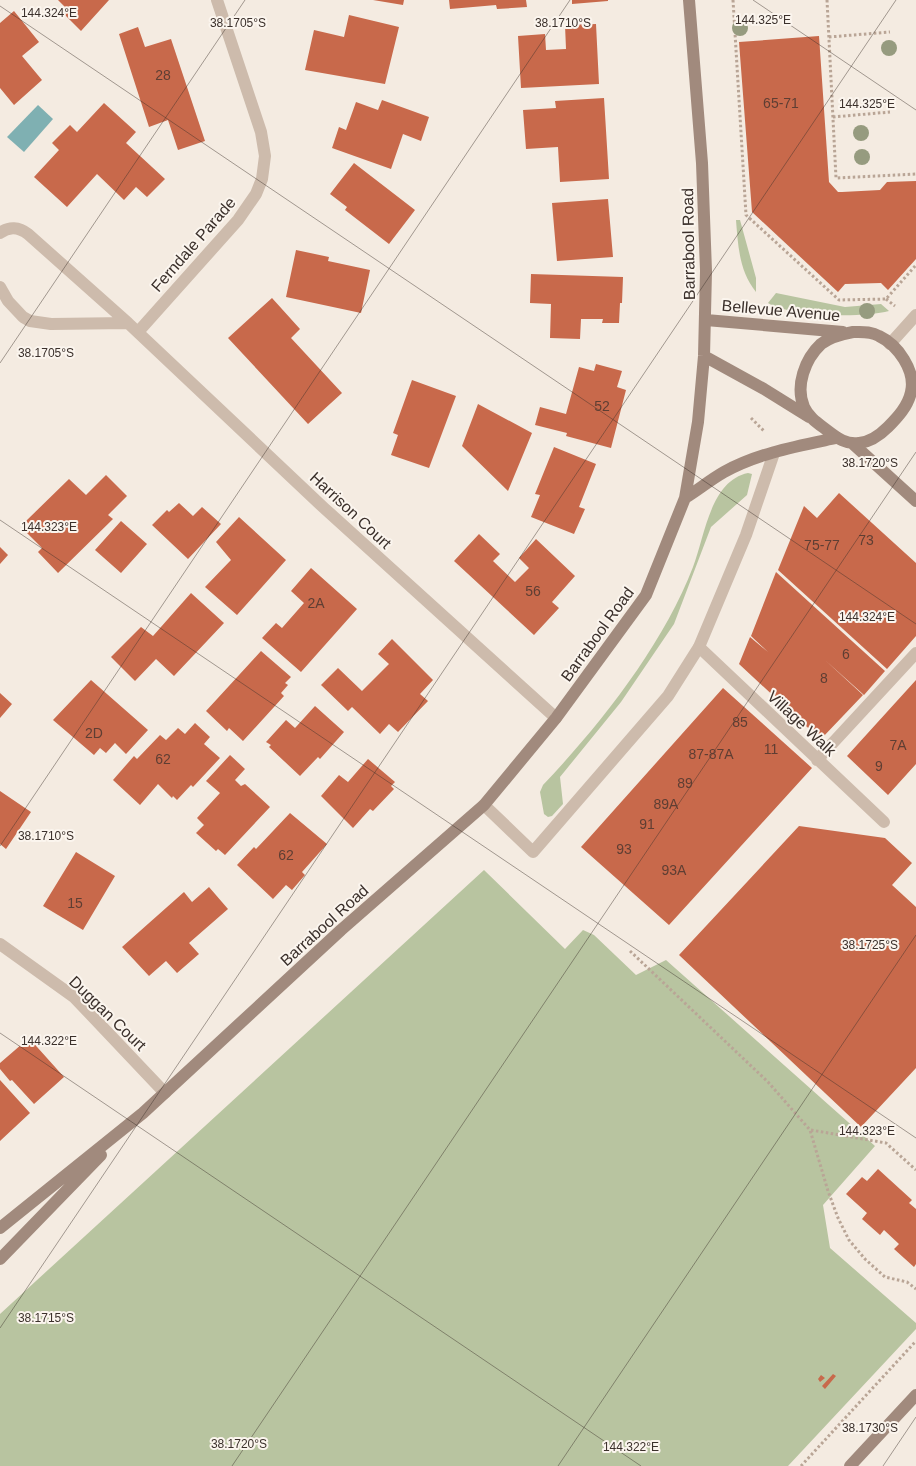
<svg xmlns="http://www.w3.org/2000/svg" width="916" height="1466" font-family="Helvetica,sans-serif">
  <rect width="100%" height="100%" fill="#f4ebe1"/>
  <path fill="#b8c4a0" d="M736 220H740L756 278V292C739 271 738 245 736 220Z
    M776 293 845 307 881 304 889 311C863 318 790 317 768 303Z
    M748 473 752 474 747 495 711 527 674 624 621 702 560 777 563 804 552 816 548 817 544 814 540 792 543 785C601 724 663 645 693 567 705 536 710 481 748 473Z
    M484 870 565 949 583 930 594 935 636 975 666 960 875 1146 823 1205 830 1248 916 1323V1329L788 1466H0V1314Z"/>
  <path fill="#7fb0b2" d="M38 105 53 119 24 152 7 137Z"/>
  <path fill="#c8694b" d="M58 0H109L81 31 62 12 65 7Z
    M373 0H404L403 5Z
    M449 0H526L527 7 497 9 496 5 450 9Z
    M572 0H608V1L572 4Z
    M14 11 39 42 22 56 42 80 14 105 0 88V23Z
    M349 15 399 27 385 84 305 70 314 30 344 37Z
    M596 24 599 84 521 88 518 36 545 34 546 50 566 49 565 25Z
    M138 27 145 47 171 39 205 141 178 150 168 120 149 127 119 34Z
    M819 36 829 182 838 192H842L880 190 887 182 916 181V259L888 290 881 283 845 284 838 292 752 212 739 42Z
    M604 98 609 179 560 182 558 147 526 149 523 110 556 108 555 101Z
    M382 100 429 117 421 141 403 134 391 169 332 148 339 127 346 130 356 102 378 110Z
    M104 103 136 132 126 143 165 179 147 197 136 187 124 200 97 174 67 207 34 177 59 150 52 143 70 125 77 132Z
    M354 163 415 210 389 244 345 210 347 207 330 194Z
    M608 199 613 257 557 261 552 203Z
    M296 250 329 257 328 261 370 270 361 313 286 297Z
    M531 274 623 277 622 303H620L619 323H602L603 319H581L580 339 550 338 551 304 530 303Z
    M272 298 300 329 291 338 342 393 308 424 228 338Z
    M596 364 622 371 617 387 626 390 611 448 566 436 567 433 535 425 540 407 566 414 579 367 594 371Z
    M412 380 456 396 429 468 391 455 398 435 393 433Z
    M478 404 532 433 508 491 462 446Z
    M554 447 596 464 579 507 585 509 574 534 531 517 540 495 535 494Z
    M106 475 127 496 108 515 113 519 58 573 38 552 42 548 26 532 32 527 26 521 69 479 86 495Z
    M839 493 916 563V636L887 669 778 570 804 506 817 518Z
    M179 503 193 516 202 507 221 524 188 559 152 525 167 510 169 512Z
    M239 517 286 560 237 615 205 587 231 560 216 542Z
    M121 521 147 544 121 573 95 550Z
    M479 534 500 554 493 561 515 582 529 568 519 558 536 539 575 576 552 602 559 608 534 635 454 561Z
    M0 547 8 555 0 564Z
    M311 568 357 609 301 672 262 638 276 623 282 628 304 603 291 591Z
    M776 572 885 671 864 695 825 660 863 695 822 738H819L739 664 750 637 768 652 751 636Z
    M191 593 224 623 174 676 156 659 135 681 111 657 141 627 153 636Z
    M392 639 433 680 420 694 428 701 398 732 389 724 380 734 352 707 348 711 321 685 338 668 362 691 389 664 378 654Z
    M261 651 291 677 285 683 288 685 281 693 284 696 243 741 229 728 227 731 206 711Z
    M91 680 148 730 126 754 115 743 106 753 100 748 94 755 53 720Z
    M916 680V764L888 795 847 756Z
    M723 688 812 768 669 925 581 847Z
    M0 693 12 704 0 718Z
    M315 706 344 732 320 759 318 757 300 776 269 747 271 745 266 742 286 720 295 728Z
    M195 723 210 737 204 744 220 758 193 787 191 785 177 800 173 796 172 798 158 784 140 805 113 780 134 756 137 759 160 735 166 740 178 728 185 734Z
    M230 755 245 769 235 780 241 786 245 784 270 807 225 855 218 849 216 851 196 833 204 825 197 818 220 793 206 781Z
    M368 759 395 782 391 786 394 789 373 811 370 809 353 828 321 796 339 775 348 782Z
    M0 791 31 812 6 849 0 844Z
    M290 813 327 844 302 872 305 875 292 890 286 885 273 899 237 865 254 847 256 849Z
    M799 826 885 838 912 863 892 885 916 907V1068L861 1127 679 955Z
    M76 852 115 876 83 930 43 906Z
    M209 887 228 909 189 943 199 954 177 973 166 961 149 976 122 947 184 892 192 902Z
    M29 1038 64 1077 34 1104 12 1080 10 1081 0 1069V1063Z
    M0 1080 30 1113 0 1141Z
    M878 1169 912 1200 909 1203 916 1209V1264L914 1267 894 1249 899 1244 884 1230 880 1235 862 1219 867 1213 846 1194 862 1177 867 1181Z
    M833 1374 836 1376 825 1389 822 1386Z
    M821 1375 825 1378 820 1382 818 1379Z"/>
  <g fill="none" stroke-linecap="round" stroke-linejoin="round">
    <path stroke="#b9a596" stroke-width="3" stroke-dasharray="2.5 2.5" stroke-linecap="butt" d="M733 0 746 215 839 300 886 299 916 265
      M827 0 836 178 916 174
      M829 37 890 32
      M833 117 890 112
      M886 299 895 306
      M751 418 764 431
      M630 951 768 1082 810 1130 828 1191 838 1218 849 1240 865 1259 885 1277 907 1282 916 1289
      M811 1130 886 1143 916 1170
      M801 1466 916 1341"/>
    <path stroke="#cdbbac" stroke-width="12" d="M484 805 533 852 668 696 699 647 746 535 774 453"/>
    <path stroke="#cdbbac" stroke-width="12" d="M0 233C9 226 19 227 28 234L128 323 324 508 556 718
      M0 287 8 301 23 317 30 321 51 324 128 323
      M138 332 238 220 256 194 262 179 265 156 261 132 217 0
      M890 344 916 315
      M699 647 884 822
      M817 760 916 653
      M0 944 74 997 165 1093"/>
    <path stroke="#a18a7d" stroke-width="12" d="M706 320 843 332
      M853 332C862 332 871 331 879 336 898 345 916 371 911 392 908 406 898 417 888 427 880 435 871 442 859 443 847 445 837 438 828 431 819 424 809 418 804 407 795 386 805 359 821 344 830 337 842 334 853 332Z
      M704 356 764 389 809 417
      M852 443 916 501
      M685 498C698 490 710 480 724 472 758 453 798 446 836 438
      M0 1228 143 1113 341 930 484 805 556 718 646 595 685 498 698 422 704 356 706 271 702 163 689 0
      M0 1259 101 1155
      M850 1466 916 1395"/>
  </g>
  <g fill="#969b7f">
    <circle cx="740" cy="28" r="8"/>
    <circle cx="889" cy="48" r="8"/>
    <circle cx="861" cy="133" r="8"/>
    <circle cx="862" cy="157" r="8"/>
    <circle cx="867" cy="311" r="8"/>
  </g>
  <path fill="none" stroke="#3b302b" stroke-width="1" stroke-opacity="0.45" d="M753 0 916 110M0 6 916 624M0 363 245 0M0 520 916 1138M0 846 570 0M0 1033 641 1466M0 1328 896 0M232 1466 916 452M558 1466 916 935M883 1466 916 1417"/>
  <g text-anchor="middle" stroke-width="4" stroke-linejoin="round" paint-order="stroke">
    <g font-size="14" fill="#5e3e33">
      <text x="163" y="80">28</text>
      <text x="781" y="108">65-71</text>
      <text x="602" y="411">52</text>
      <text x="866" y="545">73</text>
      <text x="822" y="550">75-77</text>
      <text x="533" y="596">56</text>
      <text x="316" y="608">2A</text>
      <text x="846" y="659">6</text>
      <text x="824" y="683">8</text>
      <text x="740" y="727">85</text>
      <text x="94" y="738">2D</text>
      <text x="898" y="750">7A</text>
      <text x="771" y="754">11</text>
      <text x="711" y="759">87-87A</text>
      <text x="163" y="764">62</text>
      <text x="879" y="771">9</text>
      <text x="685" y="788">89</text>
      <text x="666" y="809">89A</text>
      <text x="647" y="829">91</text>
      <text x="624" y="854">93</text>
      <text x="286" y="860">62</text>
      <text x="674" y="875">93A</text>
      <text x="75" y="908">15</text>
    </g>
    <g font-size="16" fill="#3b302b" stroke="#fbf5ee">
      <text transform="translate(193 244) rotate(-49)" y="6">Ferndale Parade</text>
      <text transform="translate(688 244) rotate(-91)" y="6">Barrabool Road</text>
      <text transform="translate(781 310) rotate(5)" y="6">Bellevue Avenue</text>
      <text transform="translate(351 510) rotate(43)" y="6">Harrison Court</text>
      <text transform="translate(597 634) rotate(-54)" y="6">Barrabool Road</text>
      <text transform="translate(802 723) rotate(43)" y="6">Village Walk</text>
      <text transform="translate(324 925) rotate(-42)" y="6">Barrabool Road</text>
      <text transform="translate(108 1013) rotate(44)" y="6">Duggan Court</text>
    </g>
  </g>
  <g font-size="12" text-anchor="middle" fill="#3b302b" stroke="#fbf5ee" stroke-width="4" stroke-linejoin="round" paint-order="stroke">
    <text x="49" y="17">144.324°E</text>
    <text x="763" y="24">144.325°E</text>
    <text x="238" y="27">38.1705°S</text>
    <text x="563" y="27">38.1710°S</text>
    <text x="867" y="108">144.325°E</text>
    <text x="46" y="357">38.1705°S</text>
    <text x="870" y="467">38.1720°S</text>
    <text x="49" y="531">144.323°E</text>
    <text x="867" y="621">144.324°E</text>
    <text x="46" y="840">38.1710°S</text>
    <text x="870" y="949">38.1725°S</text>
    <text x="49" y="1045">144.322°E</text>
    <text x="867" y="1135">144.323°E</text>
    <text x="46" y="1322">38.1715°S</text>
    <text x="870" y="1432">38.1730°S</text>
    <text x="239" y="1448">38.1720°S</text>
    <text x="631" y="1451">144.322°E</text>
  </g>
</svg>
